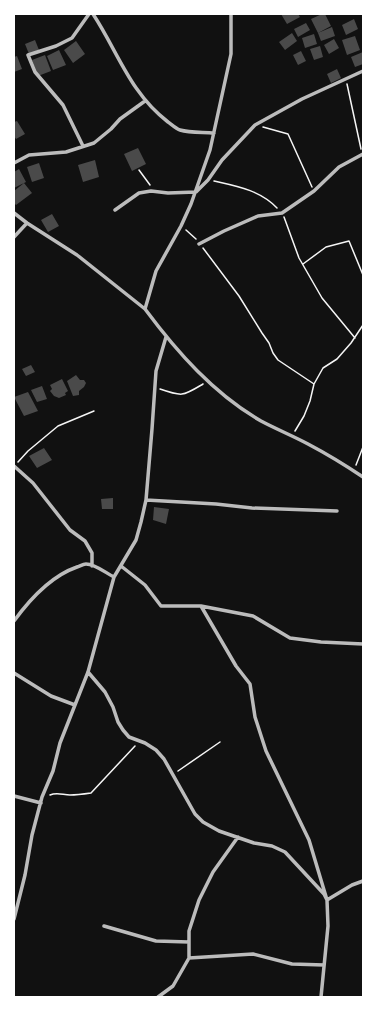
<svg xmlns="http://www.w3.org/2000/svg" width="377" height="1011" font-family="'Exo 2',sans-serif">
  <rect width="100%" height="100%" fill="#111"/>
  <path fill="#4a4a4a" d="M281 14H298L300 17 287 24Z
    M322 14H325L331 26 318 33 311 19Z
    M354 19 358 29 346 35 342 25Z
    M306 23 310 30 298 37 294 29Z
    M332 27 335 36 321 41 318 33Z
    M292 33 297 41 285 50 279 42Z
    M314 34 317 44 305 48 302 38Z
    M355 36 360 50 347 55 342 40Z
    M334 39 339 48 329 54 324 45Z
    M35 40 39 50 29 54 25 44Z
    M76 41 85 54 73 63 64 50Z
    M320 46 323 57 314 60 310 49Z
    M59 50 66 65 53 70 47 56Z
    M301 51 306 61 298 65 293 55Z
    M363 52V64L355 67 351 57Z
    M45 55 51 71 38 76 32 60Z
    M17 56 22 69 14 72V57Z
    M337 69 341 78 331 83 327 74Z
    M17 121 25 134 16 139 14 136V122Z
    M138 148 146 164 132 171 124 154Z
    M95 160 99 177 83 182 78 165Z
    M39 163 44 178 32 182 27 167Z
    M19 169 26 182 14 188V172Z
    M24 183 32 193 16 205 14 203V191Z
    M52 214 59 226 48 232 41 220Z
    M31 365 35 372 26 376 22 369Z
    M76 375 80 380H84L86 383 84 387 79 391V395L73 396 67 381Z
    M62 379 68 391 65 393 66 395 59 398 54 396 50 391 52 389 50 385Z
    M42 386 47 399 37 402 31 390Z
    M28 392 38 411 24 416 14 397Z
    M44 448 52 460 37 468 29 456Z
    M113 498V509H102L101 499Z
    M154 507 169 509 166 524 153 520Z"/>
  <g fill="none" stroke-linecap="round" stroke-linejoin="round">
    <path stroke="#f5f5f5" stroke-width="1.5" d="M347 84 361 149
      M263 127 288 134 312 187
      M139 170 150 185
      M214 181C236 186 260 190 277 208
      M284 217 299 258 322 298 355 338
      M186 230 196 239
      M203 248 239 296 262 333 269 343 273 353 278 360 314 384
      M303 264 326 247 349 241 363 275
      M160 389C183 397 183 396 203 384
      M295 431 304 416 310 401 314 384 323 368 337 359 351 343 363 325
      M18 462 28 451 58 426 94 411
      M356 465 363 447
      M178 771 220 742
      M50 795C57 792 63 795 70 795 77 795 84 794 91 793L135 746"/>
    <path stroke="#bcbcbc" stroke-width="3.5" d="M93 14C118 52 130 93 168 122 171 124 176 129 180 130 190 133 203 132 214 133
      M83 146 63 105 35 72 28 55 56 46 72 38 89 14
      M14 163 29 155 66 152 94 143 111 129 120 119 145 101
      M115 210 139 193 151 191 168 193 196 192 208 180 222 160 255 125 302 99 363 71
      M14 213 27 223 77 255 145 309 156 271 181 226 191 204 210 150 231 54V14
      M14 237 27 223
      M199 244 224 231 258 216 282 213 314 191 339 167 363 154
      M145 309C177 352 214 394 261 421 276 429 293 436 308 444 327 454 345 465 363 477
      M14 466 33 483 70 530 85 541 92 553V566
      M146 500 216 504 252 508 337 511
      M121 566 145 585 161 606H201L253 616 290 638 321 642 363 644
      M201 606 236 666 250 684 255 717 266 751 309 840 327 900 352 885 363 881
      M14 621C30 599 51 576 77 567 80 566 83 564 86 564 95 564 106 573 114 577
      M88 672 105 692 113 707 118 722 123 730 129 737 145 743 156 750 164 759 195 814 203 822 219 831 254 843 272 846 285 852 324 894 327 900 328 926 321 997
      M14 673 51 696 75 705
      M14 796 41 803
      M14 919 25 875 32 835 42 797 53 771 60 743 88 672 114 577 136 540 141 522 146 500 152 429 156 371 166 337
      M104 926 156 941 189 942
      M189 958V931L199 900 213 872 238 837
      M158 997 173 986 189 958 253 954 292 964 324 965"/>
  </g>
  <rect width="377" height="1011" fill="none" stroke="#ffffff" stroke-width="30"/>
</svg>
